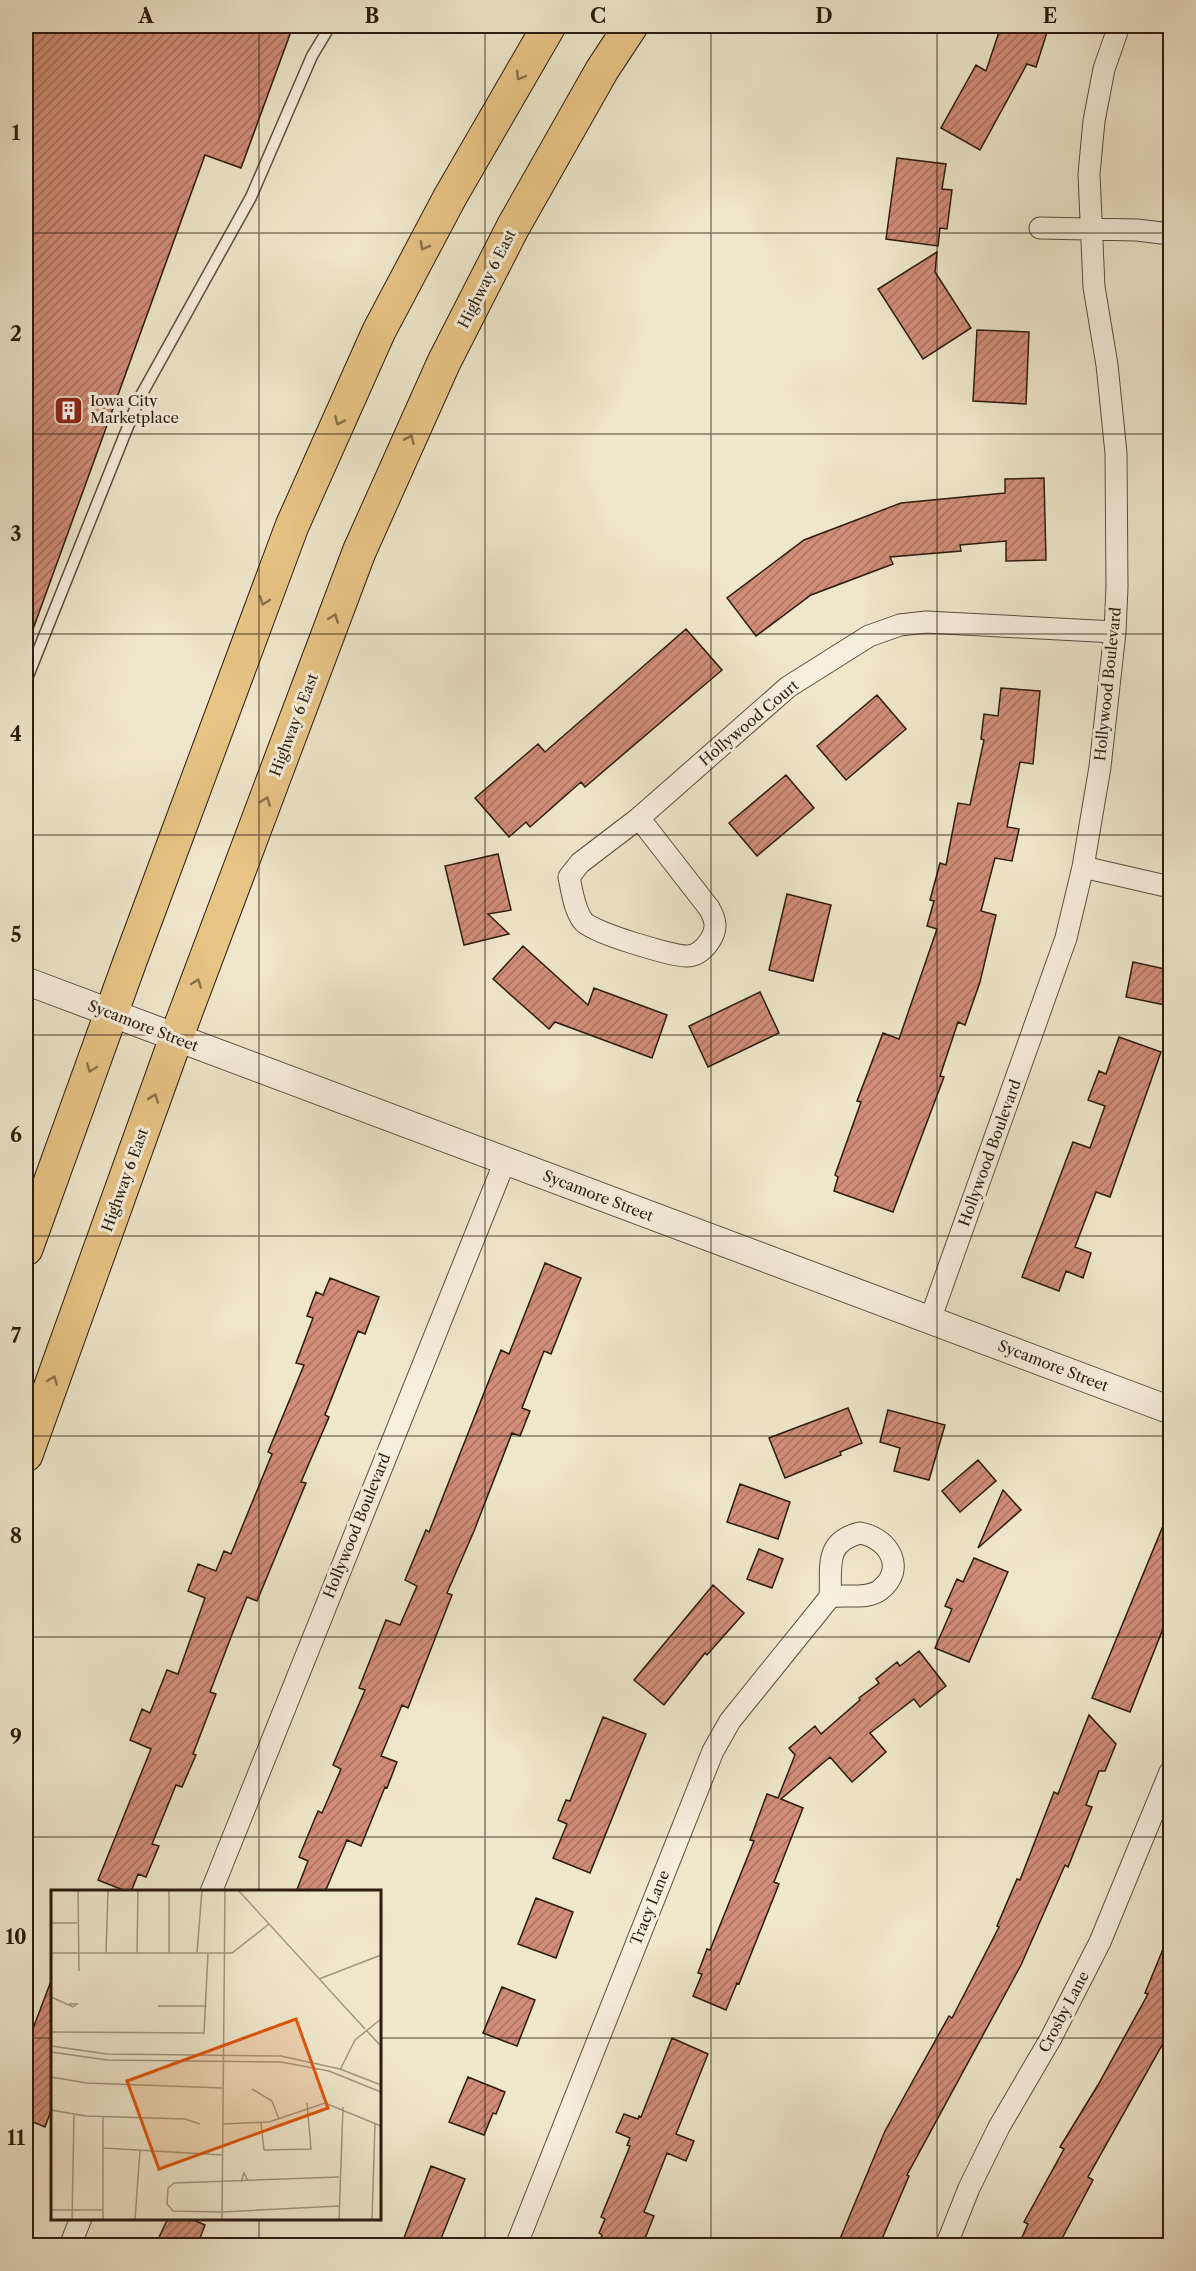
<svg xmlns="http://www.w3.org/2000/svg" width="1196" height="2271" font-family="'Libre Caslon Text',serif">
  <defs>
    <pattern id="building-hatch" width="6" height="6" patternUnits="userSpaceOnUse" patternTransform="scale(1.5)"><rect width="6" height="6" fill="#d18d78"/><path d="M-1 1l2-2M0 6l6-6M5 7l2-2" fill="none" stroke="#aa7261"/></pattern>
  </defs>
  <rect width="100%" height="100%" fill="#efe7cc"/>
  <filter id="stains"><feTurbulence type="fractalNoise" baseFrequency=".00333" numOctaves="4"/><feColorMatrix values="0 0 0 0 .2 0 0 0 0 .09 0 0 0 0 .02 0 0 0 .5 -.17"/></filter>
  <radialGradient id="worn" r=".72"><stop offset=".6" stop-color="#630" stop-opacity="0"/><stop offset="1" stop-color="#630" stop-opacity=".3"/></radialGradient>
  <path fill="url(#building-hatch)" stroke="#2c1c0e" stroke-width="1.5" d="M26 26H293L241 168 205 155 28 643H26Z
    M1001 26H1049L1036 67 1027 64 980 150 941 128 976 65 986 71Z
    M897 158 946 164 942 189 952 190 947 229 940 228 938 246 886 239Z
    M937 252 935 272 971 328 923 359 878 289Z
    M977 330 1029 332 1026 404 973 401Z
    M1044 478 1046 560 1006 561V541L960 545 961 551 890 557 893 564 811 595 756 636 727 598 804 540 901 503 1005 493V479Z
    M686 629 722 670 585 787 581 782 530 827 526 822 509 837 475 798 538 744 545 752Z
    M1001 688 1040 691 1033 764 1020 762 1007 827 1019 829 1012 861 995 858 981 911 996 915 980 982 965 1025 958 1022 940 1076 944 1077 893 1212 834 1191 838 1177 835 1175 861 1102 857 1101 883 1033 899 1039 937 929 927 926 934 901 930 900 940 863 946 865 958 803 970 805 984 740 981 739 984 714 998 716Z
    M877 695 906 729 846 780 817 746Z
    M786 775 814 808 757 856 729 823Z
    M498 854 511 910 488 914 509 934 464 945 445 866Z
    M787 894 831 905 813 981 769 970Z
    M523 946 588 1005 594 988 667 1015 652 1058 555 1022 549 1029 493 979Z
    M1133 962 1170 970V1006L1126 997Z
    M760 992 779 1033 708 1067 689 1026Z
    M1119 1037 1161 1052 1110 1197 1096 1192 1075 1247 1091 1253 1083 1278 1066 1271 1059 1291 1022 1277 1073 1142 1090 1148 1105 1106 1088 1100 1099 1071 1106 1074Z
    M545 1263 581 1278 551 1354 544 1351 522 1408 530 1411 520 1436 512 1433 474 1531 447 1593 452 1595 408 1708 402 1705 381 1756 397 1762 387 1788 385 1787 361 1846 347 1840 325 1892H296L308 1861 299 1857 318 1811 322 1813 341 1769 333 1765 365 1690 359 1688 386 1620 400 1625 417 1586 405 1580 426 1530 429 1532 501 1350 509 1354Z
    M330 1278 379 1297 365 1334 358 1331 325 1415 329 1417 301 1482 306 1483 257 1601 247 1597 231 1637 210 1692 216 1694 193 1754 196 1755 182 1787 176 1785 152 1844 159 1846 146 1877 138 1874 131 1892H128L98 1880 151 1749 130 1740 142 1709 150 1713 167 1670 178 1674 205 1598 188 1591 198 1564 216 1571 224 1551 231 1554 272 1454 268 1452 304 1365 296 1363 313 1318 307 1316 316 1292 323 1295Z
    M848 1408 862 1443 840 1452 841 1455 785 1478 769 1438Z
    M888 1410 945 1425 929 1480 894 1471 900 1448 880 1442Z
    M978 1460 996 1481 960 1512 942 1491Z
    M740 1484 790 1502 778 1539 727 1522Z
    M1003 1490 1021 1510 978 1548Z
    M1170 1509V1611L1130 1712 1092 1698Z
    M759 1549 783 1559 772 1588 747 1579Z
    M974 1558 1008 1572 969 1662 935 1648 952 1609 945 1606 957 1579 963 1582Z
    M713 1585 744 1613 707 1655 705 1653 664 1705 634 1680Z
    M919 1651 946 1686 920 1707 914 1699 870 1733 886 1752 852 1782 830 1757 781 1799 803 1808 774 1882 779 1884 739 1984 737 1983 726 2010 693 1996 702 1974 698 1973 707 1949 710 1950 754 1841 750 1840 767 1794 778 1798 795 1755 789 1748 815 1726 821 1734 860 1700 859 1698 879 1683 876 1679 897 1662 900 1666Z
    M1089 1715 1116 1744 1105 1771H1099L1086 1805 1092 1807 1068 1867 1065 1865 1021 1965 907 2175 909 2176 879 2246H837L885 2131 949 2016 952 2018 999 1927 997 1926 1017 1879 1020 1880 1054 1792 1058 1794Z
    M603 1717 646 1734 590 1873 553 1858 567 1824 558 1820 566 1800 570 1801Z
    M536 1898 573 1912 556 1958 518 1944Z
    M1170 1932V2031L1088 2177 1093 2180 1058 2246H1018L1028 2224 1024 2222 1064 2149 1060 2147 1098 2085 1148 1994 1145 1993Z
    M51 1981 52 1982V2108L45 2127 26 2119V2047Z
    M502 1987 535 2000 517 2046 483 2033Z
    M672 2038 708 2054 676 2134 694 2141 686 2161 667 2153 644 2212 654 2216 642 2246H598L602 2235 599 2233 605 2219 601 2217 630 2146 627 2145 630 2138 616 2132 624 2114 638 2119 639 2116 641 2117Z
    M468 2077 505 2092 496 2114 493 2113 484 2135 449 2122Z
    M431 2166 465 2179 438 2246H401Z
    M168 2218H189L205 2225 197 2246H155Z"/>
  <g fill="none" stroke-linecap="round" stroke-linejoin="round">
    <defs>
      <path id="service" d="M26 681 139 399 251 197 312 56 330 26"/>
      <path id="minor" d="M1040 228 1137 230 1170 234
        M639 818 788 687 869 636 900 625 926 622 1115 632
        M639 818 709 908C716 920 718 929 709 942 704 949 697 956 687 956 672 956 590 932 583 921 574 909 572 891 569 877L580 863Z
        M1083 867 1170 887
        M930 1320 1066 938 1083 867 1100 767 1115 632 1117 587 1116 453 1107 365 1094 287 1089 174 1094 121 1104 69 1119 26
        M860 1533C889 1538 907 1569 880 1590 867 1600 845 1594 830 1597 832 1568 823 1542 860 1533Z
        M211 1892 505 1161
        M70 2246 81 2218
        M516 2246 713 1751 730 1721 830 1597
        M946 2246 969 2188 999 2127 1051 2038 1100 1942 1170 1772"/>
      <path id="tertiary" d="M26 981 1170 1410"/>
      <path id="primary" d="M26 1249 129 964 292 526 379 331 450 197 549 26
        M26 1455 176 1038 359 552 444 362 513 227 602 70 631 26"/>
    </defs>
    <use href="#service" stroke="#5d4f3e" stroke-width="13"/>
    <use href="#minor" stroke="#5d4f3e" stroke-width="23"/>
    <use href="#tertiary" stroke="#5d4f3e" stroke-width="29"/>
    <use href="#primary" stroke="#2c1c0e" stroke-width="35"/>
    <use href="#service" stroke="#f5efde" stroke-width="10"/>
    <use href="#minor" stroke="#f5efde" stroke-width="21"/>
    <use href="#tertiary" stroke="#f5efde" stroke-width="27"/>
    <use href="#primary" stroke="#e8c486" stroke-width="33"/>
  </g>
  <defs><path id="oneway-chevron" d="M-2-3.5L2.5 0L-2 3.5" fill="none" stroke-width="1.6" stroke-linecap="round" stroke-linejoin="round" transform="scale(1.5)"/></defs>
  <g stroke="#8a704a">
    <use href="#oneway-chevron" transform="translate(520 76) rotate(120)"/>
    <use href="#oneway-chevron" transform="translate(424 246) rotate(118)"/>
    <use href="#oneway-chevron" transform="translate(339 421) rotate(114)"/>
    <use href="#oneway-chevron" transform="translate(410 439) rotate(-66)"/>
    <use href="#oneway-chevron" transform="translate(264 601) rotate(110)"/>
    <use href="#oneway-chevron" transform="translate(334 618) rotate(-69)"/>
    <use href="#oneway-chevron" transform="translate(266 801) rotate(-69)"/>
    <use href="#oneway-chevron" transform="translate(197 983) rotate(-69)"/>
    <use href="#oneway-chevron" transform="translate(91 1068) rotate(110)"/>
    <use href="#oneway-chevron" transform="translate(154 1098) rotate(-70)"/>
    <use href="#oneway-chevron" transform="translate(53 1380) rotate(-70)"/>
  </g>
  <path fill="none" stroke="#2c1c0e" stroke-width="1.5" stroke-opacity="0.55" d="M259 26V1892M485 26V2246M711 26V2246M937 26V2246M26 233H1170M26 434H1170M26 634H1170M26 835H1170M26 1035H1170M26 1236H1170M26 1436H1170M26 1637H1170M26 1837H1170M26 2038H52M380 2038H1170M259 2218V2246"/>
  <defs>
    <symbol id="building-square" viewBox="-11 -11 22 22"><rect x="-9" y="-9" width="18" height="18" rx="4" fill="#8f2418" stroke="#f5efde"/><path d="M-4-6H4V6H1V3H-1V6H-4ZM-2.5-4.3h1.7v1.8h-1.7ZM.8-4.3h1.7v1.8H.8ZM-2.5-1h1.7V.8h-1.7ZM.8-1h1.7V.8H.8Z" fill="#fff"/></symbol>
  </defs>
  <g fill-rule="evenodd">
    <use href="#building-square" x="52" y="394" width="33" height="33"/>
  </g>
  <g text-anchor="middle" stroke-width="6" stroke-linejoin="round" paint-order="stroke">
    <g font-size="15" fill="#2c1c0e" stroke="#f5efde">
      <text transform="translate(487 279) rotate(-63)" y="5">Highway 6 East</text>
      <text transform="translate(1108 684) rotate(-84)" y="5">Hollywood Boulevard</text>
      <text transform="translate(749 723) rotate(-40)" y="5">Hollywood Court</text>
      <text transform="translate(294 725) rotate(-69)" y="5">Highway 6 East</text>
      <text transform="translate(143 1026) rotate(21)" y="5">Sycamore Street</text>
      <text transform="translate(990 1153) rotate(-70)" y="5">Hollywood Boulevard</text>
      <text transform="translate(125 1180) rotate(-70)" y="5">Highway 6 East</text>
      <text transform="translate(598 1196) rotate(21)" y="5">Sycamore Street</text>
      <text transform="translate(1053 1366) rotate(21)" y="5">Sycamore Street</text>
      <text transform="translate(357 1526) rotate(-68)" y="5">Hollywood Boulevard</text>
      <text transform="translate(650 1908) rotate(-68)" y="5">Tracy Lane</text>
      <text transform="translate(1064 2012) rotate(-62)" y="5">Crosby Lane</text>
    </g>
    <g font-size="15" fill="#2c1c0e" stroke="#f5efde" text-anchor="start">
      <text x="90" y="406">Iowa City<tspan x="90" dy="17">Marketplace</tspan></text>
    </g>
  </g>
  <g transform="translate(51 1890)">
    <rect width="330" height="330" fill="#efe7cc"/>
    <path fill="none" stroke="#a19680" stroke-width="1.5" d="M27 0 28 81M187 0 314 139M0 33H26M0 63H181L218 34M55 63 57 0M86 63 87 0M118 63V0M146 63 151 0M268 89 330 65M0 107 22 117 26 114H18M107 116H156M315 140 330 156M0 142 153 143 157 63M0 156 56 164 230 166 289 179 330 195M0 162 56 170 230 172 278 181 330 202M289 180 304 150 330 129M0 187 36 193 172 198M201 199 221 211 228 229M0 220 35 226 134 229 149 234M210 233 213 260 260 259 256 213M172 234 218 232 274 213 330 236M52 258 172 265M190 292 193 283 197 291M288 316 171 322 122 321 116 314 117 298 123 293 288 287M0 320H52M21 330 23 225M52 330V227M84 330 89 260M171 330 174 0M288 330 292 217M321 330 324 233"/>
    <path fill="#df560c" fill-opacity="0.15" stroke="#df560c" stroke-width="3" d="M245 129 277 218 108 279 76 191Z"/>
    <rect width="330" height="330" fill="none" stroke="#2c1c0e" stroke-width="3"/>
  </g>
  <rect width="1196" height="2271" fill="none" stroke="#efe7cc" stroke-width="66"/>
  <rect x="33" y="33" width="1130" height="2205" fill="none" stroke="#2c1c0e" stroke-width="2"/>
  <g font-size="20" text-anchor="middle" font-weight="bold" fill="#2c1c0e">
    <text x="146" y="23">A</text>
    <text x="372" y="23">B</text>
    <text x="598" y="23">C</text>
    <text x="824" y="23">D</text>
    <text x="1050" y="23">E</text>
    <text x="16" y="140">1</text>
    <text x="16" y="341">2</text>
    <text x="16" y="541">3</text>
    <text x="16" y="741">4</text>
    <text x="16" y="942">5</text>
    <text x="16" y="1142">6</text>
    <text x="16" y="1343">7</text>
    <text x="16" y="1543">8</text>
    <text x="16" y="1744">9</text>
    <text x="16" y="1944">10</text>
    <text x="16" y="2145">11</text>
  </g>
  <rect width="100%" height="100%" filter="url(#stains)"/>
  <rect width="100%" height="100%" fill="url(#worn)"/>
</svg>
